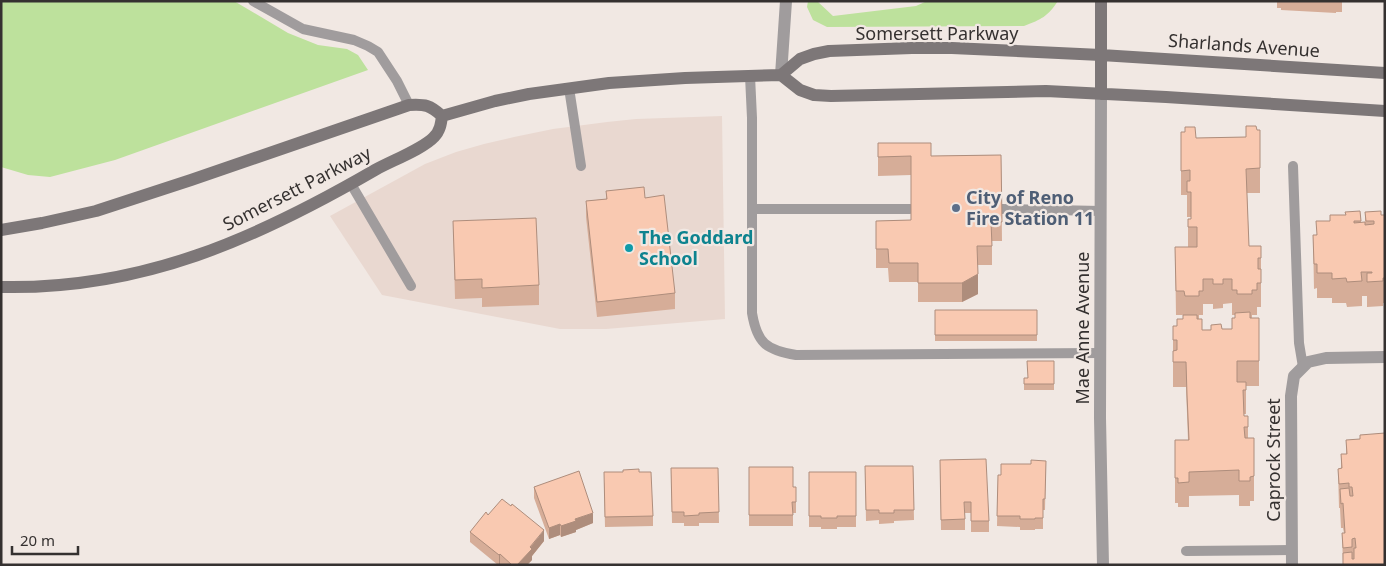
<svg xmlns="http://www.w3.org/2000/svg" width="1386" height="566" font-family="'Noto Sans',sans-serif">
  <rect width="100%" height="100%" fill="#f1e8e3"/>
  <path fill="#e9d8d0" d="M722 116 725 319 606 329H560L382 295 330 216 425 164 456 152 484 144 514 137 553 129 607 122 636 119Z"/>
  <path fill="#bde19c" d="M1 1H234L288 33 318 45 347 49 358 55 368 70 115 160 50 177 28 175 1 167Z
    M808 1H817L833 16 916 6 927 1H1058C1047 17 1042 19 1024 26L827 27 813 20 807 7Z"/>
  <g fill="none" stroke-linecap="round" stroke-linejoin="round">
    <path stroke="#a09c9d" stroke-width="10" d="M253 1 303 29 354 40 368 46 378 52 397 81 409 105
      M750 76 752 118V313C757 343 766 350 796 355L1100 353
      M569 88 581 166
      M1293 166 1299 343 1303 367
      M351 184 411 286
      M752 209H910
      M1002 209 1101 211
      M1186 551 1292 550"/>
    <path stroke="#a09c9d" stroke-width="12" d="M781 75 786 1
      M1292 565 1291 396 1294 376 1308 362 1326 358 1385 357"/>
    <path stroke="#a09c9d" stroke-width="12" d="M1101 94 1100 418 1103 565"/>
    <path stroke="#7d7778" stroke-width="12" d="M1101 1V94
      M781 75 800 59 814 54 829 51 912 48H952L1101 55 1385 73
      M442 116 495 101 529 94 609 83 685 78 781 75 800 90 814 95 831 96 1046 91 1166 97 1385 111
      M1 230 42 223 96 211 191 180 409 105C425 104 430 105 442 116
      M1 287C142 290 256 239 375 170 391 161 423 149 434 137 440 131 441 124 442 116"/>
  </g>
  <path fill="#d6ad98" fill-rule="evenodd" d="M1277 1H1342V12H1336V13L1281 10V8H1277Z
    M1384 1H1385V15H1384Z
    M1257 130H1260V193H1247L1249 246H1261V307H1257V315H1252V318H1259V386H1246V414H1244V416H1248V438L1254 476V501H1250V506H1239V495L1189 496V507H1178V503H1175V440H1188L1186 387H1173V340L1177 326 1183 319V315H1176L1175 247H1188V219H1191V217H1187V195H1181V132L1196 138 1246 137ZM1232 303V315H1235V318L1232 329 1202 330 1199 319V315H1203V304H1213V309L1223 308V304Z
    M878 143 931 156 1001 155 1002 241H992V265H977L978 294 962 302H918V282H889L888 268H876V221L911 220V175L878 176Z
    M606 191 645 198 675 293V309L597 317 586 217V201L606 199Z
    M1360 211 1361 222 1365 225V212L1381 215H1385V303H1383V306L1367 307V296H1362V306L1347 307 1346 303H1332V298H1317V288L1314 289 1313 235H1316L1330 221 1345 215Z
    M453 221 539 285V305L482 307V298L455 299Z
    M935 310H1037V341H935Z
    M1054 361V390H1024V378H1027Z
    M1346 440 1385 565H1343L1342 533H1344L1343 528H1341L1340 508H1339L1338 469 1341 468V454H1346Z
    M940 460 989 521V532H971V513H965V530H941Z
    M1046 461 1045 510H1043V529H1035V530H1020V527L997 526 998 475H1001Z
    M865 466H913L914 520 894 521V523L879 524V520L866 521Z
    M749 467 793 487H796V513H793V526H749Z
    M671 468H718L719 523H699V526H684V523H672Z
    M623 472H639L653 516V526L605 527 604 483Z
    M809 472H856V527H837V529H821V527H809Z
    M534 487 593 523 576 530V532L561 537 560 535 549 539 534 498Z
    M488 515 544 541 532 556V560L527 565H498L470 542V532Z"/>
  <path fill="#ae8d7c" d="M978 274V294L962 302V283Z
    M593 513V523L576 530V532L561 537V526L575 519Z
    M560 524V535L549 539V528Z
    M544 530V541L532 556V560L527 565H517Z
    M500 554V565H499V555Z"/>
  <path fill="#f9c9b1" stroke="#ae8d7c" d="M1246 126H1256L1257 130H1260V168L1246 169 1249 246H1261V258H1258V269H1261V283H1257V290H1252V294H1237V290H1232V279H1223V284H1213V279H1203V291H1199V296H1185L1184 291H1176L1175 247H1197V227H1188V219H1191V192H1187V181H1190V170L1181 171V132H1185V127H1195L1196 138 1246 137Z
    M878 143H931V156L1001 155 1002 222H991L992 246H977L978 274 962 283H918V263H889L888 249H876V221L911 220V156L878 157Z
    M644 187 645 198 664 195 675 293 597 302 586 201 607 199 606 191Z
    M1360 211 1361 221H1354V223L1365 222V225L1374 224V221H1366L1365 212 1381 211V215H1385V278H1383V281L1367 282V273H1372V272H1361L1362 281 1347 282 1346 278 1332 279V273H1317V264H1314L1313 235H1317L1316 221H1330V215H1346L1345 212Z
    M536 218 539 285 482 288V279L455 280 453 221Z
    M935 310H1037V335H935Z
    M1250 312V318H1259V361H1237V382H1246V390H1243L1244 416H1248V427H1244L1245 438H1254V476L1250 477V481H1239V470L1189 472V482L1178 483V478H1175V440H1189L1187 395 1186 362H1173V351L1177 350V340H1173V326H1177V319H1183V315H1197V319H1202V330H1211V325L1221 324 1222 329H1232V318H1235V313Z
    M1027 361H1054V384H1024V378H1028Z
    M1385 433V565H1343V553L1352 552V559H1354V548H1356L1355 538 1352 539V547L1343 548 1342 533H1345L1343 503 1341 504 1340 489 1349 488 1350 496H1353L1352 487H1349V483L1339 484 1338 469 1342 468 1341 454H1347L1346 440 1360 439V435Z
    M986 459 989 521H971V502H964L965 519 941 520 940 460Z
    M1031 460 1046 461 1045 499H1043V518H1035V519H1020V516H997L998 475H1001V464H1031Z
    M865 466H913L914 510H894V513H879V510H866Z
    M749 467H793V487H796V502H792L793 515H749Z
    M671 468H718L719 512 699 513V515L684 516V512H672Z
    M639 469V472H651L653 516 605 517 604 472H623V470Z
    M579 471 593 513 575 519 576 521 561 526 560 524 549 528 534 487Z
    M809 472H856V516H837V518H821V516H809Z
    M502 499 511 506 512 504 544 530 530 547 532 549 517 565H512L500 554 499 555 470 532 486 512 488 515Z"/>
  <circle fill="#5c6f8a" stroke="#f1e8e3" stroke-width="2" cx="956" cy="208" r="5"/>
  <circle fill="#0f9aa8" stroke="#f1e8e3" stroke-width="2" cx="629" cy="248" r="5"/>
  <g text-anchor="middle" stroke-width="4.5" stroke-linejoin="round" paint-order="stroke">
    <g font-size="18" fill="#353130" stroke="#f1e8e3">
      <text x="937" y="40">Somersett Parkway</text>
      <text transform="translate(1244 46) rotate(4)" y="6">Sharlands Avenue</text>
      <text transform="translate(297 189) rotate(-27)" y="6">Somersett Parkway</text>
      <text transform="translate(1083 328) rotate(-90)" y="6">Mae Anne Avenue</text>
      <text transform="translate(1274 460) rotate(-90)" y="6">Caprock Street</text>
    </g>
    <g font-size="18" font-weight="bold" fill="#4e5e75" stroke="#f1e8e3" text-anchor="start">
      <text x="966" y="204">City of Reno<tspan x="966" dy="21">Fire Station 11</tspan></text>
    </g>
    <g font-size="18" font-weight="bold" fill="#0d838f" stroke="#f1e8e3" text-anchor="start">
      <text x="639" y="244">The Goddard<tspan x="639" dy="21">School</tspan></text>
    </g>
  </g>
  <rect width="1386" height="566" fill="none" stroke="#353130" stroke-width="5"/>
  <path d="M12 546v8h66v-8" fill="none" stroke="#353130" stroke-width="2.5"/>
  <text x="20" y="546" font-size="15" fill="#353130" stroke="#f1e8e3" stroke-width="4" paint-order="stroke">20 m</text>
</svg>
